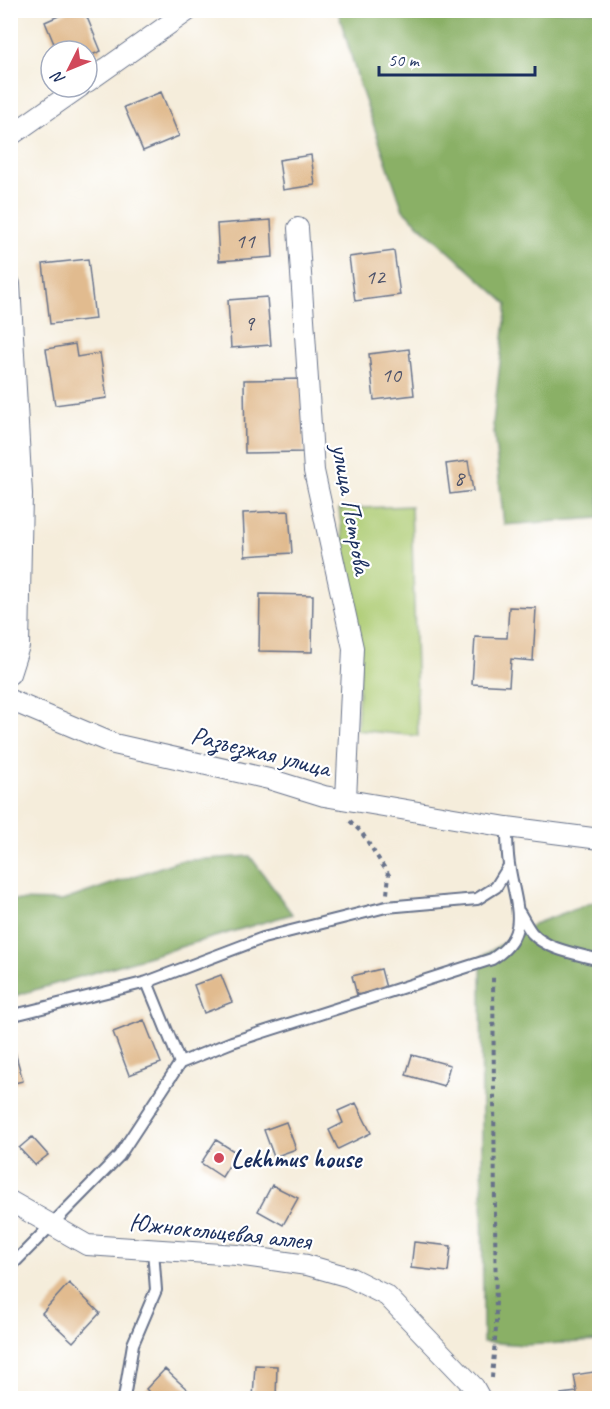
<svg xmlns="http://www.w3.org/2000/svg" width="610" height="1409" font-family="Caveat,sans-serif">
  <rect width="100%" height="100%" fill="#fff"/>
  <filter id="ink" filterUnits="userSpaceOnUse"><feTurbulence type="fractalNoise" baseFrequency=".0167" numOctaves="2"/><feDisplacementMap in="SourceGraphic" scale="12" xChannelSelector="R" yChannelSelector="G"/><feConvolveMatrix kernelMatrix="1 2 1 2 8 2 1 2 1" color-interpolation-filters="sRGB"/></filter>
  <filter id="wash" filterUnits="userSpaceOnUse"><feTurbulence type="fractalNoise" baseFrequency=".008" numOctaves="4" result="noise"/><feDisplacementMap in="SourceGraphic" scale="24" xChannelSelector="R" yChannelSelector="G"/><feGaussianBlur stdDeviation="1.35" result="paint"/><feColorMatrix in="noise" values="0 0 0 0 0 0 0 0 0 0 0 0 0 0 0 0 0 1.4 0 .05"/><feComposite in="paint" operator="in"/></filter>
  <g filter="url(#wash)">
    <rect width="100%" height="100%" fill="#f5eddb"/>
    <path fill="#aecc74" stroke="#647e69" stroke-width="1.5" d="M411 506 418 736 357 730 360 667 339 509Z"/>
    <path fill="#8ab066" stroke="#527062" stroke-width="1.5" d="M338 11H599V518L504 525 493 423 507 304 403 210 360 86Z
      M250 856 292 914 11 997V900L62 901 178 861Z
      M599 900V1341L525 1345 483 1342 481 957 534 924Z"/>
    <g id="blocks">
      <path fill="#e1bb8f" d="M72 10H84L101 51 87 57V51H57L45 22Z
        M161 92 179 136 143 151 124 107Z
        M311 155 315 185 283 190 279 160Z
        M271 220 273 257 219 261 217 224Z
        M394 251 400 295 355 301 349 257Z
        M88 259 95 319 50 324 43 264Z
        M267 297 271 345 231 348 228 300Z
        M75 344 77 357 100 353 107 398 55 405 46 349Z
        M409 349 414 395 374 400 369 354Z
        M303 379 304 452 245 453 244 380Z
        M468 461 473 491 450 494 446 464Z
        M289 511 292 553 245 556 243 513Z
        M260 594 313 595 312 652 259 651Z
        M509 607 536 608 533 661 511 659 509 686 472 684 475 637 507 638Z
        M381 969 386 988 357 995 352 976Z
        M221 975 232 1002 204 1013 194 985Z
        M144 1020 161 1063 129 1075 113 1032Z
        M15 1052 23 1081 10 1084V1053Z
        M412 1055 450 1065 444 1086 406 1075Z
        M356 1103 371 1133 338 1149 329 1130 343 1123 338 1111Z
        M286 1122 296 1149 274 1157 264 1130Z
        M32 1137 48 1155 35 1165 19 1148Z
        M216 1140 237 1153 222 1177 201 1163Z
        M272 1185 298 1198 283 1225 258 1211Z
        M414 1242 451 1246 448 1272 411 1268Z
        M69 1283 100 1313 73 1342 42 1313Z
        M255 1365 277 1366 276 1398H253Z
        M165 1369 192 1394 188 1398H155L146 1389Z
        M600 1371V1398H561V1394L577 1392 574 1375Z"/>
    </g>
  </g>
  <g filter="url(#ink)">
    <use href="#blocks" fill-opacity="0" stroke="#67728a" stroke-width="1.5"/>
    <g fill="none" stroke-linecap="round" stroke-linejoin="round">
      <defs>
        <path id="lane" d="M519 912C523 918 527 927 532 933 547 950 578 954 600 960
          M147 982 180 1063
          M10 1016 147 982 263 938 386 907 477 899 496 887 509 866
          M10 1267 119 1156 180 1063 232 1042 492 959C531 935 516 906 510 870 507 856 507 841 507 827
          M124 1398 133 1344 156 1290 153 1250"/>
        <path id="street" d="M87 82 189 10
          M10 136 80 87
          M298 228 314 471 353 648 346 799
          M10 284 22 494 19 646 10 674
          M10 700 114 744 269 779 324 796 507 827 600 839
          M10 1201 87 1245 237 1255 307 1265 349 1277 387 1296 474 1387 480 1398"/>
      </defs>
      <use href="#lane" stroke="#67728a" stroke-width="14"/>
      <use href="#street" stroke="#67728a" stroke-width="22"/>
      <path stroke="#67728a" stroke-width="4" stroke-dasharray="4.5 4.5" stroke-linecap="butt" d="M350 821 362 833 389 875 387 894
        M492 1378 496 1327 493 974"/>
      <use href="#lane" stroke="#fff" stroke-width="10"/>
      <use href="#street" stroke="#fff" stroke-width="20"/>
    </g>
  </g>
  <circle fill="#d1495b" stroke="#fff" stroke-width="2" cx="219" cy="1158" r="6"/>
  <g text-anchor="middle" stroke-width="4.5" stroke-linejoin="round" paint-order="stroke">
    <g font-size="22" fill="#4c526a">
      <text x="245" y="248">11</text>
      <text x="375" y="284">12</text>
      <text x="249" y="330">9</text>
      <text x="391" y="382">10</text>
      <text x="459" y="485">8</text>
    </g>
    <g font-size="26" fill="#1b2f5e" stroke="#fff">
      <text transform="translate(352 509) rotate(80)" y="9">улица Петрова</text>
      <text transform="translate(261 751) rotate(14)" y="9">Разъезжая улица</text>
      <text transform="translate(220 1231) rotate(6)" y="9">Южнокольцевая аллея</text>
    </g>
    <g font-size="26" font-weight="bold" fill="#1b2f5e" stroke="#fff" text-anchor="start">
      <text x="231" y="1167">Lekhmus house</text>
    </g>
  </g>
  <rect width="610" height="1409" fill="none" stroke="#fff" stroke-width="36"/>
  <g transform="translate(69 69) rotate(227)"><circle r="28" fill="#ffffff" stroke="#a4acbf" stroke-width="1.5"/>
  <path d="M0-4.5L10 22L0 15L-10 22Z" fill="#d1495b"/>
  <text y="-9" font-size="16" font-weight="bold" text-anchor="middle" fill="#1b2f5e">N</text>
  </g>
  <path d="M379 66v9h156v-9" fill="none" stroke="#1b2f5e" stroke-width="3"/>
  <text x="388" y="66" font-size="18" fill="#1b2f5e" stroke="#ffffff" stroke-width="4.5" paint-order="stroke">50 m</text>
</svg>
